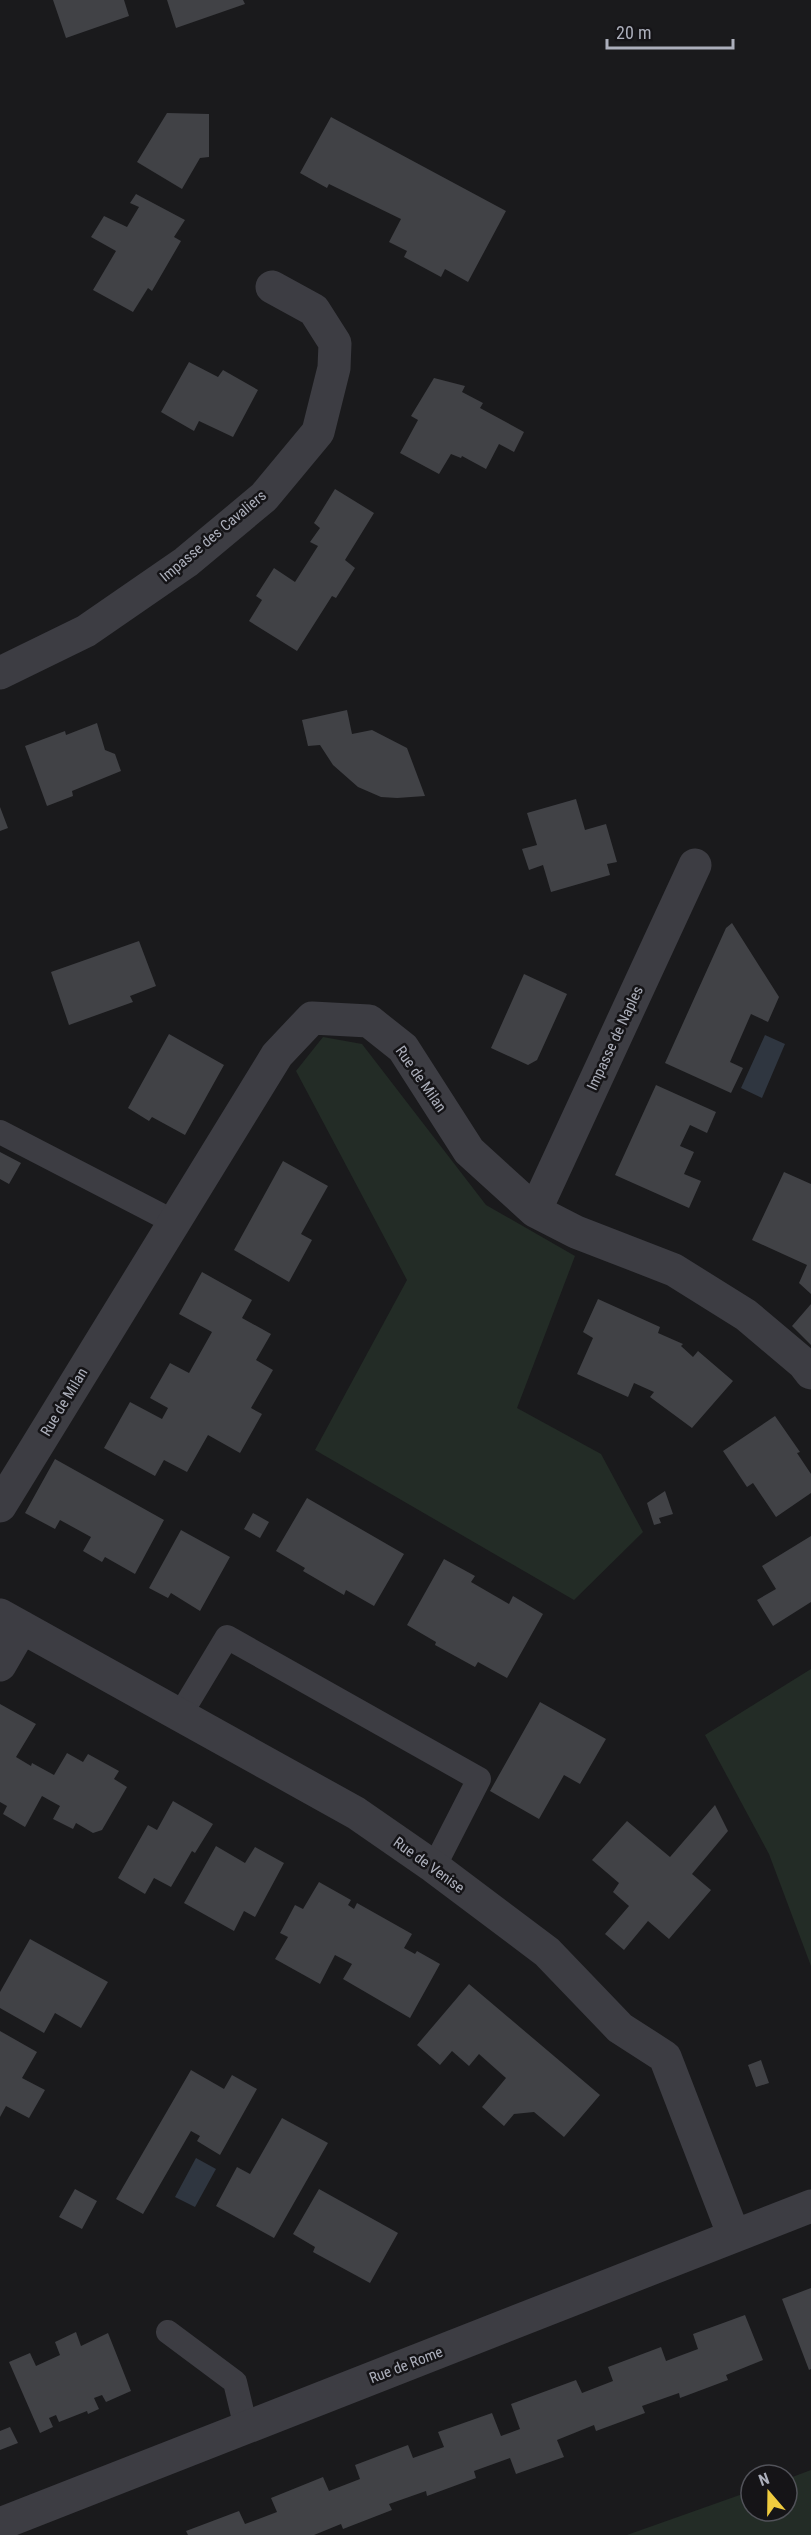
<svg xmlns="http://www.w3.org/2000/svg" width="811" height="2535" font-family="'Roboto Condensed',sans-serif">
  <rect width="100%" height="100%" fill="#1a1a1c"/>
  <path fill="#232c26" d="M323 1037 362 1044 486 1205 575 1256 517 1408 601 1454 643 1532 574 1600 315 1450 407 1280 296 1071Z
    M811 1669V1966L769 1854 705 1735Z
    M811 2470V2535H627L751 2491V2511H787V2479Z"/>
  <path fill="#2f3640" d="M765 1035 785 1044 762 1098 741 1088Z
    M196 2158 216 2169 195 2207 175 2197Z"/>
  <path fill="#414246" d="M53 0H124L129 16 66 38Z
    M167 0H243L245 4 176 28Z
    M167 113 209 114V157L200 158 182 189 137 162Z
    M331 117 506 211 468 282 445 269 441 277 404 257 407 251 389 242 401 219 329 184 327 188 300 173Z
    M136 194 185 220 174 237 181 241 152 291 148 288 133 312 93 290 116 251 91 237 104 216 127 227 139 207 130 203Z
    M189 362 218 377 223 370 258 390 233 437 199 421 194 431 161 412Z
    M434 378 465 386 462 392 483 403 480 408 524 432 514 452 499 444 486 469 462 456 461 458 451 454 439 474 400 453 418 420 411 416Z
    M335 489 374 513 345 560 355 568 336 598 332 596 297 651 249 621 262 600 256 596 274 568 295 582 318 546 310 542 320 528 314 523Z
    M347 710 352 734 372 730 407 748 425 796 397 798 381 797 358 787 333 765 320 745 308 746 302 720Z
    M97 723 105 750 115 754 121 771 72 791 73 796 47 806 25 746 65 731 66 735Z
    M576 799 585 830 606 824 617 862 607 864 610 875 551 892 543 865 529 870 522 849 537 845 527 813Z
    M0 807 8 828 0 831Z
    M732 923 779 997 768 1022 751 1014 730 1062 743 1068 731 1093 665 1063 726 928Z
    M139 941 156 986 130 996 133 1002 69 1025 51 972Z
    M524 974 567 994 537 1060 528 1065 491 1048Z
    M169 1034 224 1065 185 1135 152 1117 149 1121 128 1108Z
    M656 1085 716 1112 707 1133 690 1125 680 1146 694 1152 684 1174 701 1181 689 1208 615 1175Z
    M0 1152 21 1163 9 1184 0 1179Z
    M283 1161 328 1186 301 1234 312 1240 289 1282 234 1250Z
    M784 1172 811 1184V1294L799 1283 807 1265 752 1240Z
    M202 1272 252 1300 242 1318 271 1334 256 1360 273 1370 251 1408 262 1414 240 1453 208 1435 187 1472 164 1460 155 1476 104 1448 130 1402 162 1419 168 1408 150 1398 170 1363 189 1373 212 1332 179 1314Z
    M598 1299 660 1327 658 1333 683 1344 681 1346 693 1357 698 1351 733 1381 692 1428 650 1397 654 1392 634 1383 628 1397 577 1374 593 1338 583 1332Z
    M811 1304V1345L792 1326Z
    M775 1416 800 1452 797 1453 811 1474V1493L776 1517 753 1483 747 1487 723 1451Z
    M55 1459 164 1520 135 1574 105 1557 102 1562 83 1551 91 1537 60 1520 55 1529 25 1513Z
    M665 1491 673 1514 659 1518 661 1523 654 1525 647 1503Z
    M307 1498 404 1554 374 1606 346 1590 344 1595 303 1571 305 1568 276 1551Z
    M253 1513 269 1522 260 1538 244 1529Z
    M181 1530 230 1557 200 1611 171 1593 168 1598 149 1588Z
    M811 1536V1602L773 1626 757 1600 776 1589 762 1566Z
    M444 1559 475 1576 471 1582 509 1604 513 1596 543 1614 507 1678 478 1662 475 1667 435 1645 436 1642 407 1625Z
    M540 1702 606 1739 580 1784 564 1775 539 1819 490 1791Z
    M0 1704 36 1724 16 1757 31 1766 32 1763 54 1775 67 1753 83 1762 88 1754 119 1771 114 1779 127 1787 102 1830 93 1833 76 1823 73 1829 53 1819 60 1806 42 1796 25 1827 3 1814 7 1806 0 1802Z
    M173 1801 213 1824 195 1853 192 1851 171 1887 154 1878 145 1894 118 1878 148 1825 157 1830Z
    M715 1805 728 1831 692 1874 711 1890 669 1939 648 1921 624 1950 605 1934 629 1906 613 1892 619 1883 592 1860 627 1821 670 1857Z
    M216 1846 245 1863 255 1847 284 1863 255 1917 244 1911 234 1931 184 1903Z
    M319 1882 351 1900 348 1905 354 1909 357 1903 412 1934 404 1948 415 1954 417 1951 440 1964 410 2018 343 1979 352 1964 335 1955 320 1984 275 1959 288 1937 280 1933 295 1905 303 1909Z
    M30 1939 108 1982 81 2028 55 2013 44 2033 0 2008V1992Z
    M469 1984 600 2095 564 2137 534 2112 514 2114 504 2126 482 2107 506 2078 479 2054 469 2066 452 2051 440 2065 417 2045Z
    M0 2031 37 2052 22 2078 45 2090 29 2118 6 2106 0 2117Z
    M761 2060 769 2083 756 2087 748 2065Z
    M191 2070 224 2089 232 2075 257 2089 220 2155 197 2141 200 2136 191 2131 143 2214 116 2199Z
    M282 2118 328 2143 274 2238 216 2206 237 2167 250 2174Z
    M75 2189 97 2201 82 2229 59 2217Z
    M319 2189 398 2233 370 2283 313 2252 315 2247 293 2234Z
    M811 2288V2369L809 2370 782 2299Z
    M745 2315 763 2360 726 2375 728 2380 680 2398 679 2393 642 2406 645 2413 596 2431 594 2425 557 2440 564 2457 516 2474 510 2458 474 2471 476 2478 427 2496 426 2491 389 2504 392 2510 343 2529 341 2524 314 2535H188L186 2531 239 2511 245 2524 277 2512 271 2498 323 2477 329 2491 360 2479 355 2465 408 2445 413 2458 444 2447 438 2432 492 2413 501 2436 520 2429 511 2404 576 2380 582 2393 613 2381 608 2367 661 2347 666 2361 698 2349 693 2334Z
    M76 2332 81 2346 108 2333 131 2391 106 2402 102 2395 94 2398 99 2409 88 2414 87 2411 59 2422 56 2415 49 2418 53 2427 40 2433 9 2362 30 2353 36 2366 60 2355 55 2342Z
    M10 2427 18 2443 0 2450V2431Z"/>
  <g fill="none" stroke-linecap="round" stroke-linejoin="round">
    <path stroke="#3d3d43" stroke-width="24" d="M0 1132 174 1222
      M180 1715 227 1637 479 1779 434 1867
      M168 2332 235 2382 246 2428"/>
    <path stroke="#3d3d43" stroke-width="33" d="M0 673 86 631 186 562 264 497 318 432 334 368 335 343 314 310 272 287
      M535 1211 695 865
      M0 1506 277 1055 312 1018 369 1021 403 1048 469 1151 535 1211 576 1232 674 1270 746 1315 804 1364 811 1373
      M0 1615 356 1813 434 1867 547 1952 620 2028 665 2057 734 2236
      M0 1665 22 1627
      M0 2524 811 2206"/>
  </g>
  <g text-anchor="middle" stroke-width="5" stroke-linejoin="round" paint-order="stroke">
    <g font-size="15" fill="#acafbb" stroke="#151417">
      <text transform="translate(213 536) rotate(-40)" y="5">Impasse des Cavaliers</text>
      <text transform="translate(615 1038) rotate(-65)" y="5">Impasse de Naples</text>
      <text transform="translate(421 1079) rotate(55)" y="5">Rue de Milan</text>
      <text transform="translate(64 1402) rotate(-59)" y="5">Rue de Milan</text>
      <text transform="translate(429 1865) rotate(36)" y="5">Rue de Venise</text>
      <text transform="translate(406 2365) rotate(-21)" y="5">Rue de Rome</text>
    </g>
  </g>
  <g transform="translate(769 2493) rotate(340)"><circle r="28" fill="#151417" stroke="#515259" stroke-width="1.5"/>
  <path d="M0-4.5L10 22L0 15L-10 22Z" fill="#efcb3f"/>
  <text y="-9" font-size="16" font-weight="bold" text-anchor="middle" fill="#acafbb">N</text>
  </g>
  <path d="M607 39v9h126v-9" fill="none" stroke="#acafbb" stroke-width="3"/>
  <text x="616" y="39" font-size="18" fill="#acafbb" stroke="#151417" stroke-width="4.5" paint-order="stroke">20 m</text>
</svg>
